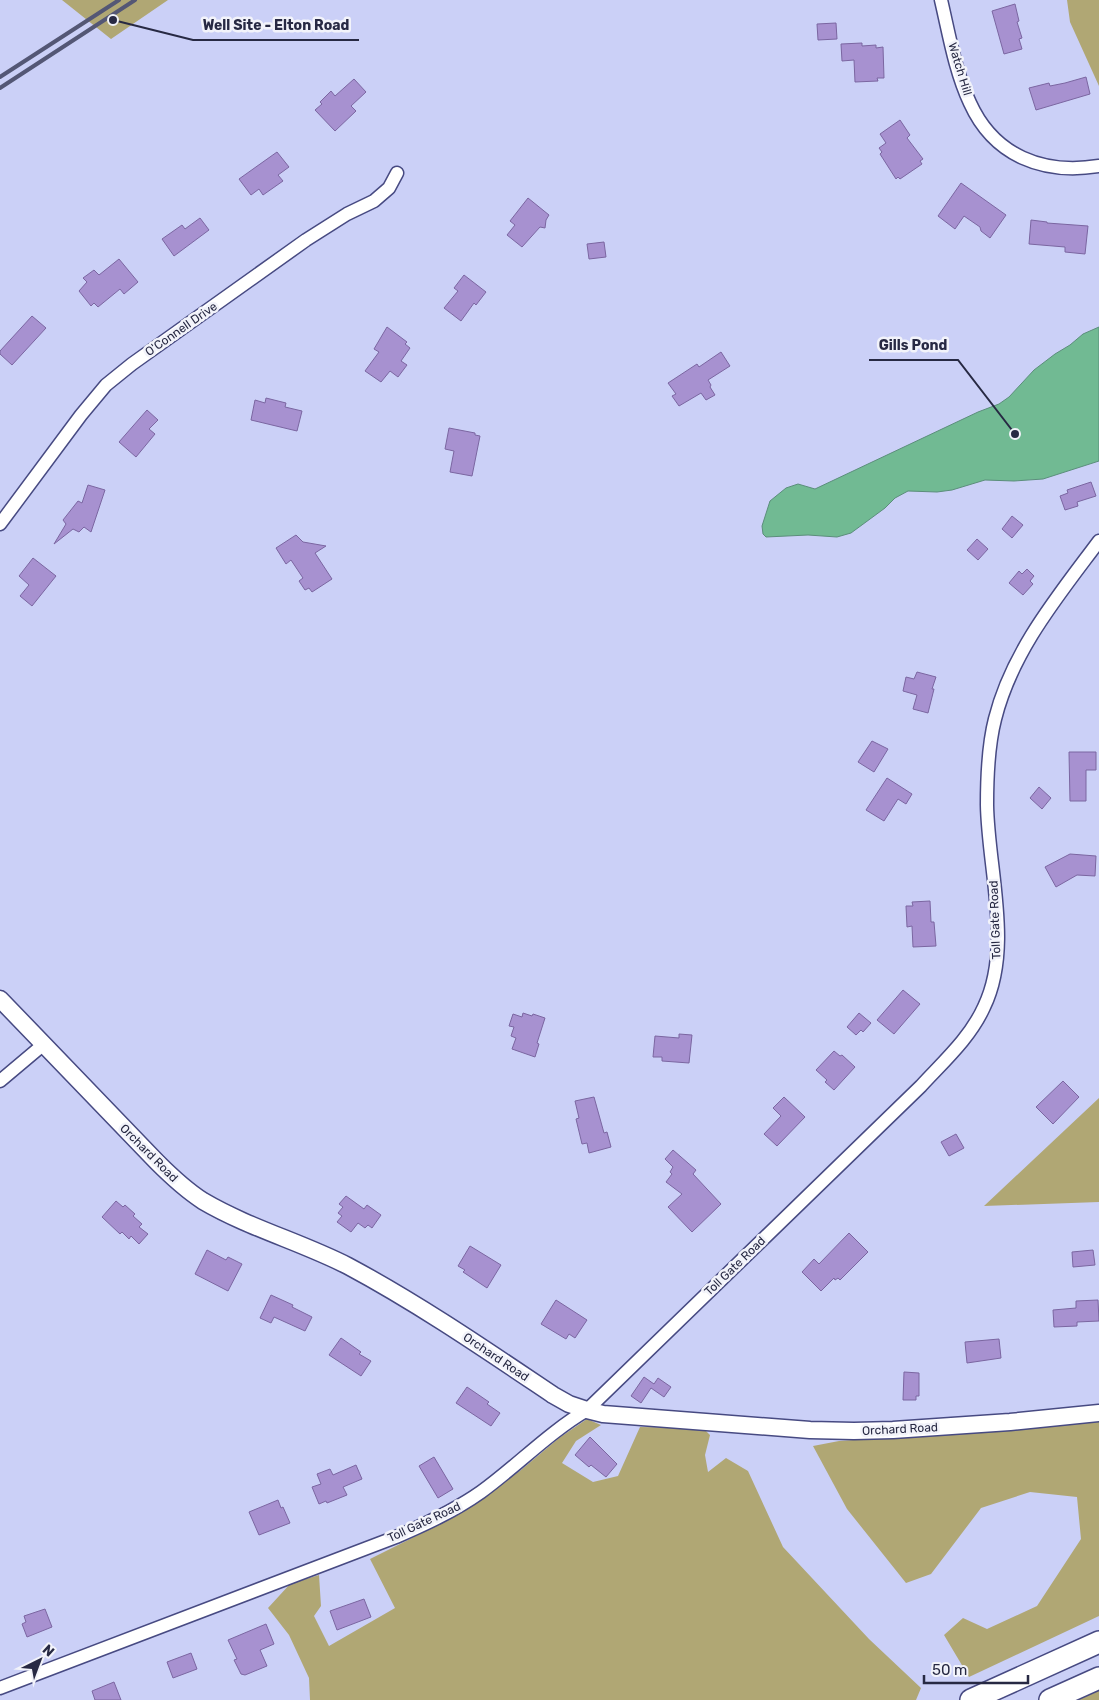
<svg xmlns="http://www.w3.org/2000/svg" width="1099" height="1700" font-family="Rubik,sans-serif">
  <rect width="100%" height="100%" fill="#cbd0f7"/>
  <path fill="#b0a774" d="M62 0H168L111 39Z
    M1067 0H1099V86L1070 22Z
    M1099 1098V1202L984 1206Z
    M587 1419 601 1425 576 1441 562 1463 593 1482 618 1476 640 1427 703 1428 710 1435 705 1455 708 1472 726 1458 748 1471 783 1547 869 1639 921 1688 916 1700H310L309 1678 289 1635 268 1608 290 1584 319 1575 321 1606 314 1616 329 1646 395 1608 370 1559 456 1516 521 1470 559 1438Z
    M1099 1422V1616L969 1677 944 1635 963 1618 987 1629 1037 1606 1081 1539 1077 1497 1030 1492 981 1508 931 1574 906 1583 847 1509 813 1446 839 1441Z
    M1099 1689V1700H1073Z"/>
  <path fill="#71ba93" stroke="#5b8e7b" d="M1099 327V461L1043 479 1014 481 985 480 952 490 937 492 908 491 895 498 885 508 851 533 837 537 808 535 766 537 763 534 762 526 770 501 786 488 798 484 815 489 978 412 999 404 1009 397 1034 370 1055 354 1070 345 1083 334Z"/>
  <path fill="#a791d0" stroke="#7b66a1" d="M1015 4 1019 21 1017 22 1022 38 1019 39 1022 49 1004 54 992 11Z
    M836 23 837 39 818 40 817 24Z
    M862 43V46L876 45V48L883 47 884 78H877L878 81 855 82 854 60 842 61 841 44Z
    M1086 77 1090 94 1036 110 1029 88 1049 83 1050 86 1065 83Z
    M354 79 366 92 351 106 356 111 335 131 315 110 322 104 320 102 331 91 335 96Z
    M900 120 910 135 907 138 923 159 920 161 922 164 900 179 898 177 896 179 880 154 882 152 879 148 886 143 880 134Z
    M277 152 289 167 278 175 283 181 263 195 259 189 251 195 239 179Z
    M961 183 1006 215 990 238 981 231 980 227 964 216 955 229 938 216Z
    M528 198 549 215 546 220 545 228 540 227 522 247 507 235 515 225 510 221Z
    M200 218 209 230 174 256 162 239 182 225 185 229Z
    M1031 220 1047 222V223L1088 226 1085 254 1065 252V247L1029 244Z
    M604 242 606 257 589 259 587 244Z
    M119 259 138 282 124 294 120 289 98 307 94 303 91 306 79 291 87 282 83 278 94 270 99 275Z
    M464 275 486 292 476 305 474 303 461 321 444 308 458 291 454 288Z
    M32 316 46 328 12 365 0 354V351Z
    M387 327 407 342 405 344 410 348 401 361 407 365 398 377 390 371 381 382 365 371 379 352 374 349Z
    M721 352 730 366 708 380 711 385 710 387 715 395 706 400 701 393 679 406 672 396 676 394 668 383 697 364 699 367Z
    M266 398 286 403 285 407 302 411 297 431 251 420 255 400 265 403Z
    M147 410 158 420 149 429 155 434 136 457 119 442Z
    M449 428 475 433V435L480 436 472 476 450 472 454 451 445 449Z
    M1091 482 1096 496 1077 502 1078 506 1065 510 1060 496 1068 493 1067 490Z
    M88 485 105 490 91 532 84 527 79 532 73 529 54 544 66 524 63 520 78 501 82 503Z
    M1012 516 1023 525 1012 538 1002 529Z
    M296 535 303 542 326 546 315 553 332 579 312 592 309 588 305 590 299 581 303 578 291 560 286 564 276 548Z
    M977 539 988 549 978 560 967 550Z
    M33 558 56 576 32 606 20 596 29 585 19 576Z
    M1027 569 1034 576 1030 581 1033 584 1023 595 1009 583 1019 571 1022 574Z
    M917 672 936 677 932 689H934L928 713 913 709 917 695 903 691 906 677 914 679Z
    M872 741 888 749 874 772 858 762Z
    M1069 752H1096V770H1086V801H1070Z
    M887 778 912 794 906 804 898 799 884 821 866 810Z
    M1039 787 1051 798 1042 809 1030 798Z
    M1070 854 1096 856 1095 876 1077 875 1056 887 1045 867Z
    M930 901 931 922H934L936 946 913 947 912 926 907 927 906 906H913L912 902Z
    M903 990 920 1004 894 1034 877 1020Z
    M523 1013 532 1016 533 1014 545 1018 537 1043 539 1044 535 1057 512 1049 516 1038 511 1036 514 1027 509 1026 513 1014 522 1017Z
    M859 1013 871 1023 863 1032 861 1030 856 1035 847 1027Z
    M679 1034 692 1035 689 1063 662 1061V1057H653L655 1036 679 1038Z
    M834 1051 840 1056 842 1055 855 1067 834 1090 825 1082 827 1080 816 1070Z
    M1063 1081 1079 1097 1053 1124 1036 1107Z
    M594 1097 604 1133 607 1132 611 1147 589 1153 587 1143 582 1144 576 1119 579 1118 575 1101Z
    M784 1097 805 1117 777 1146 764 1134 781 1116 773 1108Z
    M956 1134 964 1148 949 1156 941 1142Z
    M673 1150 696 1170 693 1174 721 1204 692 1232 668 1207 682 1194 666 1182 672 1174 670 1172 673 1167 665 1159Z
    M346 1196 364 1209 367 1205 381 1215 372 1228 368 1225 365 1228 358 1223 351 1232 337 1222 342 1216 338 1213 343 1207 339 1204Z
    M116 1201 123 1207 125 1205 135 1214 133 1216 142 1224 139 1227 148 1234 139 1244 131 1236 129 1239 122 1232 120 1234 102 1217Z
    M849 1233 868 1252 840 1280 838 1278 835 1280 834 1278 821 1291 802 1272 814 1259 819 1264Z
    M470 1246 501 1265 487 1288 463 1272 465 1270 458 1266Z
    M207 1250 226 1260 228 1257 242 1264 228 1291 195 1274Z
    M1093 1250 1095 1265 1073 1267 1072 1252Z
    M271 1295 293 1305 292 1307 312 1317 305 1331 274 1317 271 1323 260 1318Z
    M556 1300 587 1320 575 1338 569 1334 566 1339 541 1324Z
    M1098 1300 1099 1321 1077 1322V1326L1054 1327 1053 1310 1076 1308V1301Z
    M341 1338 361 1352 359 1354 371 1361 361 1376 329 1355Z
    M999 1339 1001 1358 967 1363 965 1342Z
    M904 1372 919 1373V1396H916V1400H903Z
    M644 1377 654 1384 658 1378 671 1387 664 1397 651 1388 641 1403 631 1396Z
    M467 1387 489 1402 487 1404 500 1413 491 1426 456 1403Z
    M590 1437 617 1464 606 1477 591 1465 589 1467 575 1455Z
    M434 1457 453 1489 438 1498 419 1466Z
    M356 1465 362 1479 343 1487 347 1495 327 1503 326 1501 319 1504 312 1487 321 1484 317 1474 330 1469 333 1475Z
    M278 1500 281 1508 283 1507 290 1523 259 1535 249 1512Z
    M364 1599 371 1617 337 1630 330 1611Z
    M45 1609 52 1627 27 1637 22 1624 26 1622 24 1616Z
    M266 1624 274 1644 260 1650 267 1666 245 1675 241 1674 234 1660 237 1659 228 1640Z
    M191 1653 197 1669 173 1678 167 1662Z
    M114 1682 121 1700H95L92 1691Z"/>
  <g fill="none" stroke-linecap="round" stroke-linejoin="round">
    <defs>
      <path id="minor" d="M941 0C949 34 955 71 970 103 994 156 1043 175 1099 166
        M0 524 81 415 106 385 132 364 306 240 347 214 374 201 389 188 397 173
        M0 1081 44 1044
        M0 1688 396 1537C426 1524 454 1511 481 1492 517 1466 548 1433 587 1410L921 1086C944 1061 970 1038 984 1007 1013 947 988 869 987 805 987 777 988 746 995 719 1012 651 1058 596 1099 541"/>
      <path id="tertiary" d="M0 999 157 1162C171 1176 186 1190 203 1201 249 1228 301 1242 348 1266 419 1304 486 1350 553 1395L569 1404 587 1410 603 1414 810 1430 854 1431 893 1430 1010 1422 1099 1413"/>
      <path id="trunk" d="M971 1700 1099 1642
        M1050 1700 1099 1678"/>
    </defs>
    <use href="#minor" stroke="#474a82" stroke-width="15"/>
    <use href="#tertiary" stroke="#474a82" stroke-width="19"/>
    <use href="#trunk" stroke="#474a82" stroke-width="24"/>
    <use href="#minor" stroke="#fff" stroke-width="12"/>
    <use href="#tertiary" stroke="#fff" stroke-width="16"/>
    <use href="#trunk" stroke="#fff" stroke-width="21"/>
    <path stroke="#545775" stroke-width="4" d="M0 77 119 0
      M0 88 135 0"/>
  </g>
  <g text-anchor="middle" stroke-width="5" stroke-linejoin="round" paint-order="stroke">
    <g font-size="12" fill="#272943" stroke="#f2f3fa">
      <text transform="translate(960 69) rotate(73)" y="4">Watch Hill</text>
      <text transform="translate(181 329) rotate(-35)" y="4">O'Connell Drive</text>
      <text transform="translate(995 920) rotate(-92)" y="4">Toll Gate Road</text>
      <text transform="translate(149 1153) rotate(45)" y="4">Orchard Road</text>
      <text transform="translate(735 1266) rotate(-44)" y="4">Toll Gate Road</text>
      <text transform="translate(496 1357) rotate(34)" y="4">Orchard Road</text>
      <text transform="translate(900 1429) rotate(-3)" y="4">Orchard Road</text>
      <text transform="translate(424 1522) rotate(-25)" y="4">Toll Gate Road</text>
    </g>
  </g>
  <path fill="none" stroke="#272943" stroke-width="2" d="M113 20L193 40H359M1015 434L958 360H869"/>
  <g fill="#272943" stroke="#f2f3fa" stroke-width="2">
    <circle cx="113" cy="20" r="5"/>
    <circle cx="1015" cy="434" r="5"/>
  </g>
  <g font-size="14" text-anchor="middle" font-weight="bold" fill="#272943" stroke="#f2f3fa" stroke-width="5" stroke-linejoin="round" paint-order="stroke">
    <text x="276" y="30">Well Site - Elton Road</text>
    <text x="913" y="350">Gills Pond</text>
  </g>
  <g transform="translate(40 1660) rotate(42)" stroke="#f2f3fa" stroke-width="4" paint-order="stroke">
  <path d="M0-4L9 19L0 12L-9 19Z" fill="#272943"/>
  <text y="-8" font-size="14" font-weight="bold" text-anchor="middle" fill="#272943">N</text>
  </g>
  <path d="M924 1675v8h104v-8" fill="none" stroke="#272943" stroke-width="2.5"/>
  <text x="932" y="1675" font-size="15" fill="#272943" stroke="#f2f3fa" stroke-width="4" paint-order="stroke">50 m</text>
</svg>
